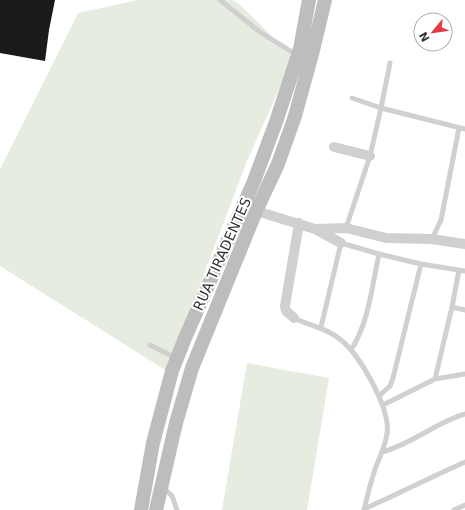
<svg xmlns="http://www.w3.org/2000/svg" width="465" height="510" font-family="'DejaVu Sans',sans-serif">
  <rect width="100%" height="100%" fill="#fff"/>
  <path fill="#e6ecdf" d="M138 0H233L239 4 284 48 294 56 247 161 167 371 0 266V169L78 13Z
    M247 363 329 378 307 510H222Z"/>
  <path fill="#1a1a1a" d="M0 0H55L49 30 45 61 0 53Z"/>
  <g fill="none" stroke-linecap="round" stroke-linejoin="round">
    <path stroke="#d0d0d0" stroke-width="5" d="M220 0 260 32 297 55
      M352 98 381 108 465 129
      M346 228 370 156 381 108 390 63
      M432 239 441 220 459 128
      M452 307 465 310
      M294 318C310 326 327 328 341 340 360 355 391 409 387 434 385 446 380 457 375 469 371 482 367 496 364 510
      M321 327 341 243 379 254 421 264 465 271
      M150 345 176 358
      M351 350C369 322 372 286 379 254
      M435 379 452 307 459 270
      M379 396 390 386 393 378 421 264
      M383 405 435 379 465 374
      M382 452C412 444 435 423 465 414
      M163 487 172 496 177 510
      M364 509C398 494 431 477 465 462
      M454 510 465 505"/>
    <path stroke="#d0d0d0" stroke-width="10" d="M334 147 370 156
      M250 209 315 229 341 243
      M315 229 346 228 386 238 432 239 465 244
      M294 318 286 311 285 306 299 223"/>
    <path stroke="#bdbdbd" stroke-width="14" d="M141 510 153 443 172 371 185 338 254 181 276 122 300 49 309 0
      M156 510 176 423 192 368 256 211 278 164 295 116 312 54 325 0"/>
  </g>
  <g text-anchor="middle" stroke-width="4" stroke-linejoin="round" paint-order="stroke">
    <g font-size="14" fill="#333" stroke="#fff">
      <text transform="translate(222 254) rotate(-66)" y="5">RUA TIRADENTES</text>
    </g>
  </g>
  <g transform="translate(433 32) rotate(241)"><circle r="19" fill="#ffffff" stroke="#adadad"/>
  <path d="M0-3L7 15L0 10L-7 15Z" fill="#e63946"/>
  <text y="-6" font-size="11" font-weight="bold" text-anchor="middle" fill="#333333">N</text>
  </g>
</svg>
